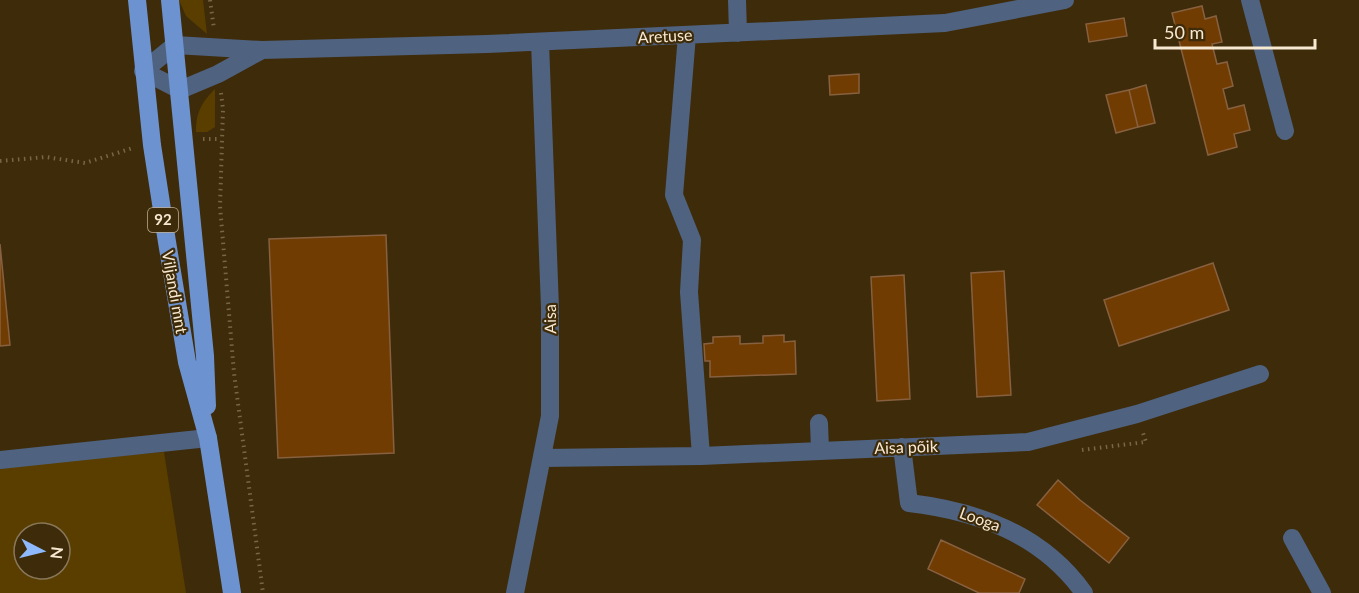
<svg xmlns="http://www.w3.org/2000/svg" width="1359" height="593" font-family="Lato,sans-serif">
  <rect width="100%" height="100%" fill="#3e2b09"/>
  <path fill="#593e00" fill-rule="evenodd" d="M179 0H203L207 34 186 16Z
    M215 89V127L207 132H196C196 113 201 103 215 89Z
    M164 452 186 593H0V466ZM24 533H60V569H24Z"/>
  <path fill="#703c02" stroke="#876040" stroke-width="1.5" d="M1202 6 1205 19 1216 16 1222 42 1212 44 1217 64 1227 62 1233 86 1223 89 1228 109 1244 105 1250 130 1234 134 1237 147 1208 155 1172 13Z
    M1124 18 1127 36 1089 42 1086 24Z
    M859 74V93L830 95 829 76Z
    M1146 85 1155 123 1138 127 1129 90Z
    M1129 90 1138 127 1116 133 1106 95Z
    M386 235 394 453 278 458 269 239Z
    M0 244 10 345 0 346Z
    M1213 263 1229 310 1119 346 1104 300Z
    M1004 271 1011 395 977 397 971 273Z
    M904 275 910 399 877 401 871 277Z
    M784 335V342L795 341 796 374 710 377V361H705L704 344 713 343V337L740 336V344L763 343V336Z
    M1058 480 1080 500 1129 538 1109 563 1037 505Z
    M941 540 1025 579 1019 593H979L928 569Z"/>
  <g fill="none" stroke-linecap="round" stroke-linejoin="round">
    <path stroke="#786647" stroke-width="4" stroke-dasharray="1.5 4.5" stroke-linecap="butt" d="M210 0 214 29
      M221 93 223 109 220 206 234 373 263 593
      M203 139H220
      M0 161 46 157 85 163 133 148
      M1082 450 1146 442 1142 430"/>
    <path stroke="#4f6280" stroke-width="18" d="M737 0 738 33
      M1250 0 1285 131
      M687 35 674 195 692 240 689 292 701 456
      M262 50 218 74 180 90 143 71 175 45 262 50 487 44 945 23 1065 0
      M819 423 820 450
      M902 447 909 503C977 511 1042 534 1084 593
      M542 458 701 456 1028 442 1137 414 1260 374
      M0 460 208 438
      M1292 538 1322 593
      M515 593 550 416V308L540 42"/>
    <path stroke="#6c92d0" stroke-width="18" d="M137 0 152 145 167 242 187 362 208 438 232 593
      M170 0 205 356 207 406"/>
  </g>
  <g text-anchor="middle" stroke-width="4.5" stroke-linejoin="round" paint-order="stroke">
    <rect fill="#3e2b09" stroke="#c0b096" stroke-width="1.5" x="148" y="208" width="30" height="24" rx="4.5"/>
    <g font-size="15" font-weight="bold" fill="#f8e9d2">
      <text x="163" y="225">92</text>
    </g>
    <g font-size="16" fill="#f8e9d2" stroke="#3e2b09">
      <text transform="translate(665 36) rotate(-3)" y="6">Aretuse</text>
      <text transform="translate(175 292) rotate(80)" y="6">Viljandi mnt</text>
      <text transform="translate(550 319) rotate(-91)" y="6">Aisa</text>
      <text transform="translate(906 447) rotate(-2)" y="6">Aisa põik</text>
      <text transform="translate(980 519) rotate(20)" y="6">Looga</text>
    </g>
  </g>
  <g transform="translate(42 551) rotate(97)"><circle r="28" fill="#3e2b09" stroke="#887759" stroke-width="1.5"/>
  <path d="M0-4.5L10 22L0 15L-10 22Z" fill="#8eb9fd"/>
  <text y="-9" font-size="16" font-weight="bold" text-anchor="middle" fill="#f8e9d2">N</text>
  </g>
  <path d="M1155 39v9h160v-9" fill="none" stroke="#f8e9d2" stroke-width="3"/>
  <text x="1164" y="39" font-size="18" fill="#f8e9d2" stroke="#3e2b09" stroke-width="4.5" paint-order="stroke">50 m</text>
</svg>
